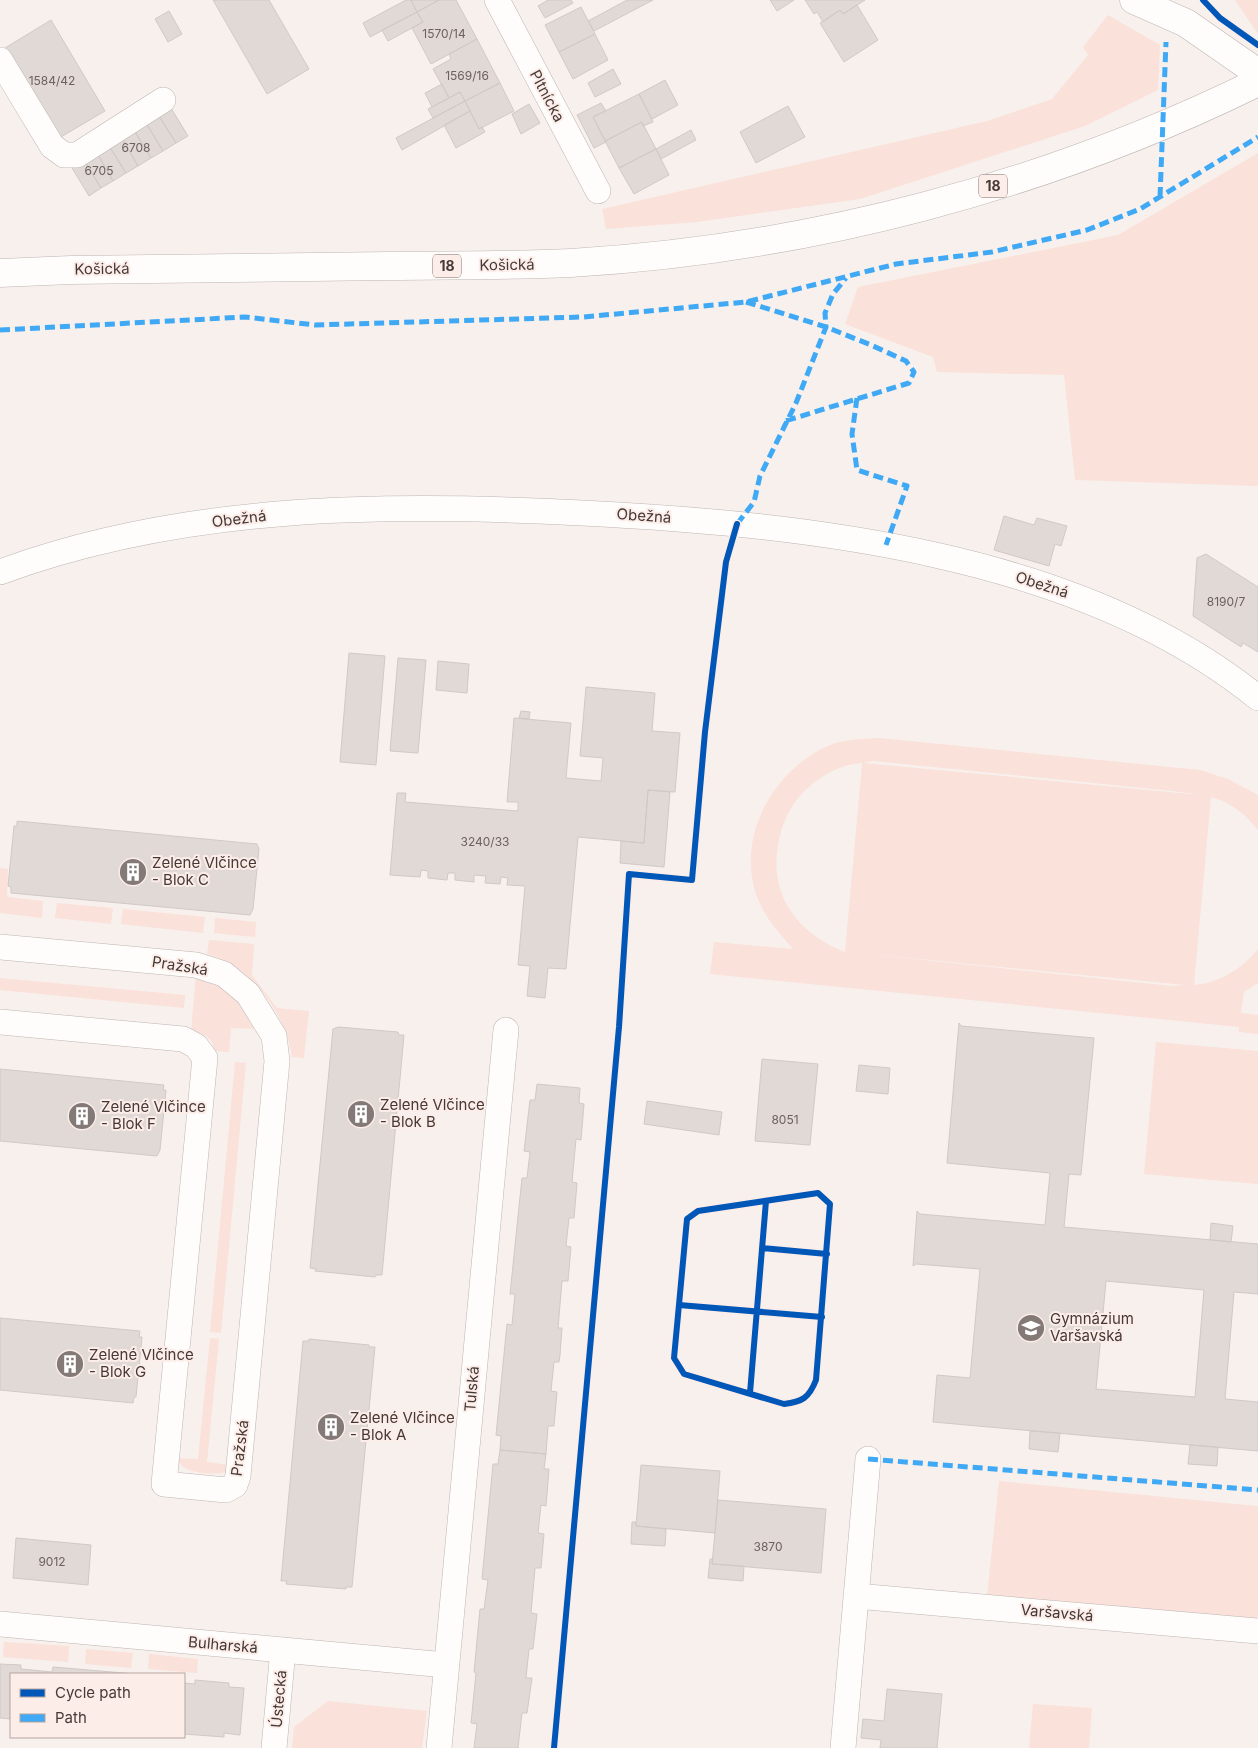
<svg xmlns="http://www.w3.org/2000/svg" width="1258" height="1748" font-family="Inter,sans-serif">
  <rect width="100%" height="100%" fill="#f8f0ed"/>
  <path fill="#fae1d9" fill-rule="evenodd" d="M1235 0H1258V34Z
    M1108 15 1160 45 1158 90 1085 126 860 199 697 222 606 229 602 209 987 121 1052 99 1088 55 1083 47Z
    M1258 153V486L1075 480 1064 375 937 372 933 357 845 324 858 287 1118 235Z
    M879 738 1200 770 1228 779 1256 794 1258 796V830C1245 814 1231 802 1211 797L1194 985C1219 983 1242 969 1258 949V983L1244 992 1241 1013 1258 1015V1034L1239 1032V1027L710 974 714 942 793 949C781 935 769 922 761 906 731 844 771 770 830 745 845 739 863 739 879 738ZM873 761 1173 791 1201 795 864 763ZM861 763 862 764 845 952C798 934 769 896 778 845 782 822 791 802 810 786 825 773 841 765 861 763ZM847 952 1185 985 1172 986Z
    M0 868 8 869 7 897 43 901 42 918 0 913Z
    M57 903 113 908 111 924 55 918Z
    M123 909 205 917 203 933 121 924Z
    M215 918 256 922 255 937 214 933Z
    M209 940 254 944 252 975 277 1008 309 1011 304 1058 292 1057C286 1014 251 965 207 954Z
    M196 975C230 988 237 999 256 1029L231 1028 229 1052 214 1051C214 1037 203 1033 191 1031Z
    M0 978 185 995 184 1008 0 990Z
    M1156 1042 1258 1051V1184L1144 1174Z
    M235 1062 246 1063 221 1333 210 1332Z
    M210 1338 219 1339 207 1462 230 1465 226 1472C211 1476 181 1473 176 1458L198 1459Z
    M999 1481 1258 1506V1621L987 1597Z
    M4 1642 69 1646 68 1662 3 1657Z
    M86 1649 133 1653 131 1668 85 1664Z
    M149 1654 198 1659 197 1673 148 1669Z
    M328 1701 427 1711 422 1748H292L294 1727Z
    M1033 1704 1092 1708 1089 1748H1029Z"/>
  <path fill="#e1d9d6" stroke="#d1c9c6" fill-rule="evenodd" d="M213 0H269L309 69 267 94Z
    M406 0H411L417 12 370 37 363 23Z
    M411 0H439L417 12Z
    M439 0H456L477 39 431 64 412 28 423 22 417 12Z
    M548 0H571L573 3 545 18 538 6Z
    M627 0H653L594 31 588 21Z
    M770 0H794L777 11Z
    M805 0H865L843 14 840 10 823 22 817 12 814 14Z
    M857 5 878 40 844 62 820 23 840 10 843 14Z
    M581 7 595 34 559 52 545 25Z
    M169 11 182 34 168 42 155 19Z
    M417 12 423 22 388 41 382 30Z
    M51 20 105 111 54 141 0 51Z
    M595 34 608 60 573 79 559 52Z
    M477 39 500 83 465 101 460 92 449 98 433 69 451 59 449 54Z
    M613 69 621 84 595 97 588 83Z
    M665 80 678 105 652 119 639 94Z
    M500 83 514 111 479 129 465 101Z
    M442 84 449 98 432 107 425 93Z
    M460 92 465 101 433 118 428 109Z
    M639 94 653 122 643 126 642 122 605 141 593 117Z
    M465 101 470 111 402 150 396 138Z
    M601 103 606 111 593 117 606 142 594 148 577 115Z
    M529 104 540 123 521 134 512 114Z
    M788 106 805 137 756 163 740 132Z
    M171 108 188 136 176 143 159 116Z
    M470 111 479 129 482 127 485 132 456 148 444 125Z
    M159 116 176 143 163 151 146 123Z
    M642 122 656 149 619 168 605 141Z
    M146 123 163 151 151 158 134 130Z
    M134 130 151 158 138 166 122 138Z
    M691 130 696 140 661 159 656 149Z
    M122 138 138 166 126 173 109 146Z
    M109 146 126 173 113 181 97 153Z
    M656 149 669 175 634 194 619 168Z
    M97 153 113 181 101 188 84 160Z
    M84 160 101 188 89 196 72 168Z
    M1004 516 1034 525 1037 518 1067 526 1061 546 1055 544 1049 566 994 550Z
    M1206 554 1258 587V652L1243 643 1241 647 1193 616 1197 558Z
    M349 653 385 656 376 765 340 762Z
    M398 658 426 660 418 753 390 751Z
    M438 661 469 664 467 693 436 690Z
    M586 687 655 693 652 731 680 733 675 792 648 790 644 843 578 837 566 969 548 968 545 998 527 996 530 966 518 965 525 886 507 885 508 878 501 877 500 884 485 883 486 876 474 875V882L455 880V873H448L447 880 428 878V871L421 870 420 877 390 875 397 793H406L405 802 518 811V802H507L514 718 571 723 566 778 601 781 603 758 580 756Z
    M521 711 530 712 529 719 519 718Z
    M648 790 670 792 664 867 620 863 621 841 644 843Z
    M17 821 257 844 259 849 253 909 250 915 11 893V887L8 886 14 826H17Z
    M959 1023 961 1026 1094 1038 1081 1175 1069 1174 1064 1227 1258 1244V1294L1234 1292 1225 1399 1258 1402V1451L933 1422 937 1375 970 1378 980 1269 916 1264 913 1266 917 1211 920 1214 1045 1225 1050 1173 947 1163ZM1106 1281 1204 1290 1195 1397 1096 1389Z
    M338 1027 398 1032 399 1035H404L382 1275H376L375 1277 315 1271 316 1269 310 1268 333 1029Z
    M762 1059 818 1064 810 1145 755 1141Z
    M859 1065 890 1068 888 1094 856 1091Z
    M0 1069 164 1085 163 1090H166L160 1150 157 1156 0 1141Z
    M537 1084 580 1088 579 1103 584 1104 581 1140 576 1139 572 1182 577 1183 574 1218H569L566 1246 571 1247 568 1281H562L558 1328H562L560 1355 559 1362H554L551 1391 557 1392 554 1426H548L546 1454 500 1450 501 1436 496 1435 507 1324 512 1325 515 1294H510L522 1178H527L530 1152 524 1151 530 1100H535Z
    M647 1101 722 1112 719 1135 644 1124Z
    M1211 1223 1233 1226 1231 1242 1210 1240Z
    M0 1318 140 1331 139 1337H142L136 1397H134L133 1403 0 1390Z
    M309 1339 369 1345V1347H375L352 1587H346V1589L286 1584 287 1581H281L303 1341H309Z
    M1030 1431 1060 1433 1058 1452 1029 1449Z
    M1190 1445 1218 1447 1217 1466 1188 1464Z
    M500 1450 546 1454 544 1469H549L546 1506 541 1505 538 1533 544 1534 541 1568H535L531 1613 537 1614 533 1649H529L526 1678H532L527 1713H522L518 1748H474L477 1724 471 1723 476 1673 474 1672 480 1609H484L488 1580 482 1579 493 1464H498Z
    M641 1465 720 1471 715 1533 636 1526Z
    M718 1500 826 1509 821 1573 712 1564Z
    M632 1522H636V1526L666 1529 665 1546 631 1544Z
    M16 1538 91 1545 88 1585 13 1578Z
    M710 1559H713L712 1564 744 1566 743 1581 708 1578Z
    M0 1664 21 1665V1669L52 1672 53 1667 136 1674H11V1719L0 1718Z
    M195 1680 229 1683V1687L244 1688 240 1735 224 1733V1737L184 1734V1683L195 1684Z
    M887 1689 942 1694 937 1748H880L881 1740 861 1738 863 1719 884 1721Z"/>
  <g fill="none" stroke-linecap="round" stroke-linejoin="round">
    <defs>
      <path id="street" d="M497 0 598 191
        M0 60 52 146 64 155H77L163 100
        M0 572C185 504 387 503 582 513 804 524 1080 553 1258 698
        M0 947 196 965 224 974 248 994 274 1036 277 1061 238 1476 235 1485 226 1490 164 1484 205 1058 196 1046 183 1039 0 1022
        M856 1596 1258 1631
        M0 1624 446 1665
        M274 1748 283 1650
        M439 1748 506 1030
        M843 1748 868 1459"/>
      <path id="secondary" d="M1134 0 1186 23 1258 73"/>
      <path id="primary" d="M0 273 71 270C176 268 282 267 388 266 449 265 510 266 571 263 808 249 1045 187 1258 82"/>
    </defs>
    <use href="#street" stroke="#bdb5b2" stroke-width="26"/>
    <use href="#secondary" stroke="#bdb5b2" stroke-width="29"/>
    <use href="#primary" stroke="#bdb5b2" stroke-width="29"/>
    <use href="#street" stroke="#fefdfc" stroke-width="25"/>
    <use href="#secondary" stroke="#fefdfc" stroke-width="28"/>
    <use href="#primary" stroke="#fefdfc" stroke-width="28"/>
    <path stroke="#3fa9f5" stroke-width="5" stroke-dasharray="10 5" stroke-linecap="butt" d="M1160 197 1166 42
      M746 302 826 327 871 345 906 361 914 372 909 383 785 421
      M0 330 245 317 315 325 583 317 746 302 896 264 992 252 1087 230 1140 209 1258 137
      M857 398 852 434 857 470 907 486 886 545
      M737 524 754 502 760 476 796 403 826 327 825 313 833 294 846 278
      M868 1459 1258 1490"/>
    <defs>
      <path id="cycleway" d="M1203 0 1220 18 1258 45
        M818 1193 830 1204 816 1380C809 1398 802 1402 784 1404L684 1374 674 1358 687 1219 698 1211Z
        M762 1248 827 1254
        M679 1305 822 1317
        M750 1393 766 1201
        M554 1748 619 1027 629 874 692 880 705 732 726 562 737 524"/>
    </defs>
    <use href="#cycleway" stroke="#fdede8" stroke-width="9"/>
    <use href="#cycleway" stroke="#0057b8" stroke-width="6"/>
  </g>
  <defs>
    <symbol id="building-disc" viewBox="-11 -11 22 22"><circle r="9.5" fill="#837976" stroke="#fdede8"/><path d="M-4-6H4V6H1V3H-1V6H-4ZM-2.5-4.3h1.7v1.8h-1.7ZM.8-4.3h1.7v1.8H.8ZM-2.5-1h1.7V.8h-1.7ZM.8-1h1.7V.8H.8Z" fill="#fff"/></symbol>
    <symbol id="school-disc" viewBox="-11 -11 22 22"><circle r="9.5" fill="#837976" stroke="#fdede8"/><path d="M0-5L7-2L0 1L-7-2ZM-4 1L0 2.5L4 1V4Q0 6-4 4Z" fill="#fff"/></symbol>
  </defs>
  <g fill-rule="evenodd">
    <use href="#building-disc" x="117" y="856" width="32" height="32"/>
    <use href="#building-disc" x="345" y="1098" width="32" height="32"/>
    <use href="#building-disc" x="66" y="1100" width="32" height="32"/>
    <use href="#school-disc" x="1015" y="1312" width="32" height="32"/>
    <use href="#building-disc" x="54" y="1348" width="32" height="32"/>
    <use href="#building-disc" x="315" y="1411" width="32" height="32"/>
  </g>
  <g text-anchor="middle" stroke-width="4" stroke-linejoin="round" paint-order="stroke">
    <g font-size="12" fill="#6b615e">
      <text x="444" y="38">1570/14</text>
      <text x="467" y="80">1569/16</text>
      <text x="52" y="85">1584/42</text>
      <text x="136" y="152">6708</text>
      <text x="99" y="175">6705</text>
      <text x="1226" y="606">8190/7</text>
      <text x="485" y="846">3240/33</text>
      <text x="785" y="1124">8051</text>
      <text x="768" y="1551">3870</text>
      <text x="52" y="1566">9012</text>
    </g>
    <g fill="#fdede8" stroke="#7c6f6b" stroke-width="1">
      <rect x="979" y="174.5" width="28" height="23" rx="4"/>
      <rect x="433" y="254.5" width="28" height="23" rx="4"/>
    </g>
    <g font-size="14" font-weight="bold" fill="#443936">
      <text x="993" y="191">18</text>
      <text x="447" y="271">18</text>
    </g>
    <g font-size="15" fill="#443936" stroke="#fdede8">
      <text transform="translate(547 96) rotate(62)" y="5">Pltnícka</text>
      <text transform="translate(507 265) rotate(-1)" y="5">Košická</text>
      <text transform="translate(102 269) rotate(-1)" y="5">Košická</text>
      <text transform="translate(644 516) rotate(4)" y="5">Obežná</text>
      <text transform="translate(239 519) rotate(-7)" y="5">Obežná</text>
      <text transform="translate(1042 585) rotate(18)" y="5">Obežná</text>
      <text transform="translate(180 966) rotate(9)" y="5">Pražská</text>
      <text transform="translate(472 1389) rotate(-85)" y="5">Tulská</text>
      <text transform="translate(240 1448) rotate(-83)" y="5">Pražská</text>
      <text transform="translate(1057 1613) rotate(5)" y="5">Varšavská</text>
      <text transform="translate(223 1645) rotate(5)" y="5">Bulharská</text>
      <text transform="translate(279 1699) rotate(-85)" y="5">Ústecká</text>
    </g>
    <g font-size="15" fill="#443936" stroke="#fdede8" text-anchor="start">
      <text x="152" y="868">Zelené Vlčince<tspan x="152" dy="17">- Blok C</tspan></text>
      <text x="380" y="1110">Zelené Vlčince<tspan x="380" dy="17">- Blok B</tspan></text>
      <text x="101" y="1112">Zelené Vlčince<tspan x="101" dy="17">- Blok F</tspan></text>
      <text x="1050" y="1324">Gymnázium<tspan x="1050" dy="17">Varšavská</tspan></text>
      <text x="89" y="1360">Zelené Vlčince<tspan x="89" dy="17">- Blok G</tspan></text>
      <text x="350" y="1423">Zelené Vlčince<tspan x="350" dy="17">- Blok A</tspan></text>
    </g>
  </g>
  <rect x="10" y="1673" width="175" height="65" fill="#fdede8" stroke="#b3a5a1"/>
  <rect x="20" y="1689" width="25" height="8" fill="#0057b8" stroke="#b3a5a1"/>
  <text x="55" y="1698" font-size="15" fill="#443936">Cycle path</text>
  <rect x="20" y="1714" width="25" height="8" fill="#3fa9f5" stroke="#b3a5a1"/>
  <text x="55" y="1723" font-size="15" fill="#443936">Path</text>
</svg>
